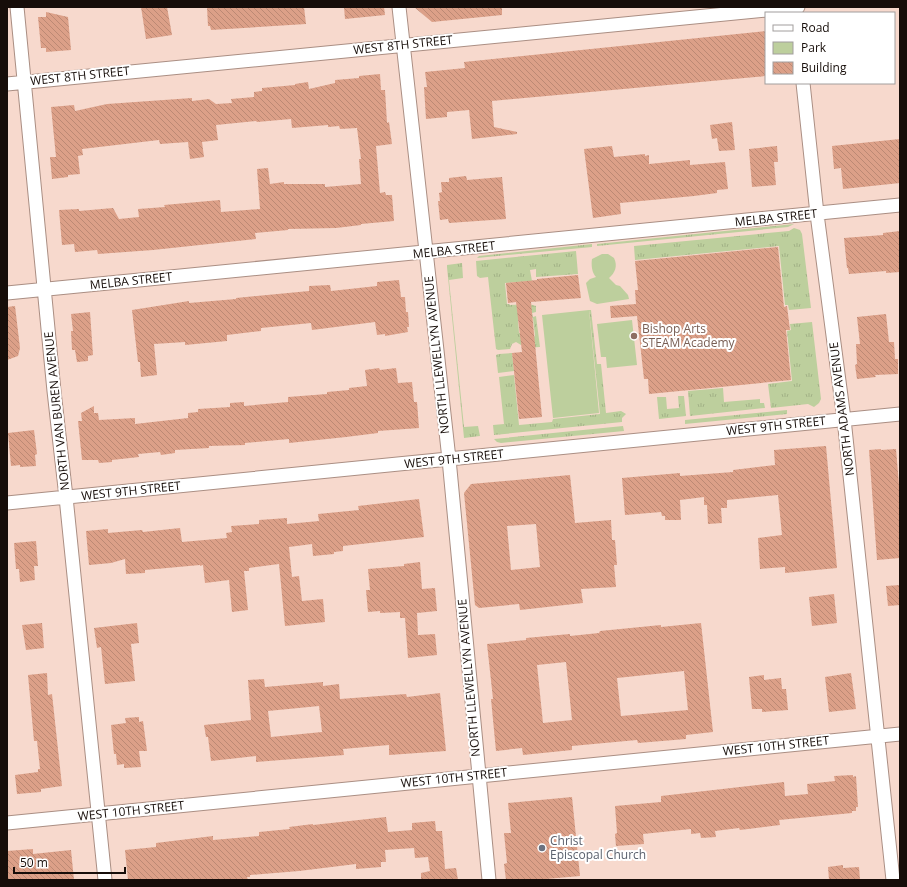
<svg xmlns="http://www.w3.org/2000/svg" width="907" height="887" font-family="'Open Sans',sans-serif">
  <defs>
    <pattern id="grass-tufts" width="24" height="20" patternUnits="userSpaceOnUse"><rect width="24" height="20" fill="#bdcf9d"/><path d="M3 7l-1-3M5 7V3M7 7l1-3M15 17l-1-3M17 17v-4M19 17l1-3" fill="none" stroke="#a2b186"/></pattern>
    <pattern id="building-back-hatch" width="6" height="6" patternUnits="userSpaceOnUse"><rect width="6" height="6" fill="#dca088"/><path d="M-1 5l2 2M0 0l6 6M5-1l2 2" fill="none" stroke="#bc8974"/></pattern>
  </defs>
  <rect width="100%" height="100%" fill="#f7d9cd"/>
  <path fill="url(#grass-tufts)" d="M794 224 788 227 597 246V244Z
    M794 228 800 230 802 234 811 308 789 310 788 305H785L779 246 635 260 634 246 789 231Z
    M592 244V247L477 258 479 256Z
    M576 251 578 274 536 277V269L530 270 532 281 505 283 507 304H509L510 305 529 304 536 306V312L532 313 533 317 536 316 540 347 523 348V347L535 336 533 318 518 320 519 333 529 332V338L521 345 516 342 512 344 510 349 498 350 496 349 488 277 480 278 477 276 476 261Z
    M462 263 463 278 449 280 464 427 478 426 480 436 464 438 447 267V265Z
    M589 310H591L597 364H601L606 413 621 411 626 414 622 418V422L494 435 493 425 504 424 499 377 514 375 519 425 552 422 553 419 600 414Z
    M812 322 821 399 819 403 814 407 808 404 771 408 768 384 792 381 787 331 791 330 790 324Z
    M512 353 514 371 498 373 496 355 499 354Z
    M723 388 724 402 760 399V403H764L765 408 690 416 688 391Z
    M678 396H684L686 416 659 419 657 397H666L667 409 679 408Z
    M787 410V414L685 424V420Z
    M623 426 624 431 501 443 497 442 494 439Z"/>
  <path fill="#bdcf9d" d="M602 254H608L614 258C618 266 615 273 609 278L616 285 620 286 628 295 629 299 597 304 590 301 586 283 590 279 596 277C592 273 591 265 592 259Z
    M589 310 599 413 553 418 542 315Z
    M632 320 637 365 607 368 606 357H601L597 324Z"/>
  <path fill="url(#building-back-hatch)" fill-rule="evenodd" d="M141 7H167L172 35 146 39Z
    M207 7H304L306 24 211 30 210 26H208Z
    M344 7H384L385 15 345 19Z
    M414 7H502V15L432 22Z
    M46 12 68 17 71 50 46 52V48H41L38 17H46Z
    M766 31V76L492 101 494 127 517 132V134L472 139 469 110 447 112V117L426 119 424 87H427L425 72 465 68 464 62Z
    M380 74 381 90H385L387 123 389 122 392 144 376 146 380 193 385 192 386 195H392L394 221 361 224V225L336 228 288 229V230L255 233 256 239 153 250 98 254 97 250 75 252 74 244 62 245 59 210 79 209V211L113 208 119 219 139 217 138 209 165 207 164 205 220 200 221 212 260 209 257 169 268 168 270 184 284 182V184H325V187L361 184 359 159H361L357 128 340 129 339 126 328 127V125L292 128 291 119 257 122 256 121 216 125 218 140 202 142 204 157 190 159 188 142 160 144 159 140 82 149 83 155 78 156 80 174 68 175V177L52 179 50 157H56L51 107 74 105 75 111 107 104 192 98V101L209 99 216 104 232 103 231 99 254 97V92L262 91V88L295 85V84L308 82 309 89 335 83V80L359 78V76Z
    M732 122 735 150 719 151 717 138 712 139 710 125Z
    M900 139V183L843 189 841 168 834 169 832 146Z
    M612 146 614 157 645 154V156L649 155V164L690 160V165L725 162 728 189 717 190V193L694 196 620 203 621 214 593 218 584 149Z
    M777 146 778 162H774L776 185 752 187 749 149Z
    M466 176 467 180 502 177 506 219 449 223 448 219 440 220 438 201H440L439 193 442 192 441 182H449V178Z
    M900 231V272L886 273V271L849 274 848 268H847L844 238 883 235V233Z
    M778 247 784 307 787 306 790 330H786L791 380 649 394 648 379H644L637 316 611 318 610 306 636 304 635 290H638L635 261Z
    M578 275 581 298 531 302 542 417 519 419 512 353 522 352 516 302 508 303 506 283 537 280V279Z
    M399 280 401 297H405L406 312H408L409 327H407L408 332 385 336V334L377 335 375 322 312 330 311 323 261 328V331L227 335V341L185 345V342L154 344 157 375 141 377 140 362H138L132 310 189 301V303L236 299V298L309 291V286L330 285 331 291 377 286V282Z
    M15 306 20 348 18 356 7 360V307Z
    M90 312 93 355 88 356V361L77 362 75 350H72L71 331H73L71 314Z
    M886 314 889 342H894L895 359H898V374L875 375 876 377 857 379 855 365 857 364 856 344H860L857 317Z
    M379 368 380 370 396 368 398 383 412 382 414 402H417L419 428 378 431V433L346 437 289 443V439L245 443V445L209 446V448L175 450V453L161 455 160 452 138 454 139 457 112 460V462L99 463 98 460H82L78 421H82L81 413 94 406V413H98L99 420 135 418V424L188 418V413L198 412V409L230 407V403L244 402V406L288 402V397L327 394V392L349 390V388L367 386 365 370Z
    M34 430 37 454 35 455 36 466 20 467V465L11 466 8 433Z
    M826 446 837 568 785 573V567L760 569 758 538 782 535 778 495 727 500V508H721L722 523 708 524 707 505H704V497L680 500 681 520H665V516H662L661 512 625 515 622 478 680 473V476L733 472V470L775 465 774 450Z
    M881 449V450L896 449 899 485H900V558L877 560 869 450Z
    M570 475 575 523 611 520 612 540H615L617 565H614L616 587 581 589 583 603 520 610 519 604 479 608 475 605 464 493 471 484ZM536 524 540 567 511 570 507 526Z
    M419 499 424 537 343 546V551L334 552V554L313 556 312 544 289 547 292 577 299 576 302 601 323 599 325 622 285 626 279 564 249 568V571H244L248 610 232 612 229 580 205 583 203 565 200 566V565L145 570V573L126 574 125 559 111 563 89 565 86 531 108 529V533L142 530 143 532 180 528 182 542 227 538 226 533 232 532 231 526 259 524V520L287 518V524L319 521 318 514 359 510 358 506Z
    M36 541 38 566H34L35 580 20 582 19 569H16L14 543Z
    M420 562 422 589 435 588 437 611 417 613 418 635 435 634 437 655 408 658 405 618H400V612L380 613V611L368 612 366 590H370L368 569 404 566V564Z
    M900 585V605L888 606 886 586Z
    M834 594 837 623 812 626 809 597Z
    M42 623 44 648 26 650 22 625Z
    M137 623 139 643 131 644 135 681 105 684 101 647 97 648 94 628Z
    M701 623 713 732 686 735V739L638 743 637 740 572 746V750L523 755 522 748 496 751 491 699H493L487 644 526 640V638L570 634V636L599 633 600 631 661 625V627ZM566 662 572 720 543 723 537 665ZM684 671 688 710 621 716 617 678Z
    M47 673 48 695 52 694 62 786 41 789V792L17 794 15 775 38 772V769H40L37 741H34L28 675Z
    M851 673 856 709 829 712 825 677Z
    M764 675V680L781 678 782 689H786L788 710 762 712V709H752L749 677Z
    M264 679 265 687 323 682V686L339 684 340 699 406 694 407 697 440 693 446 751 389 755V745L343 749 344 755 256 762V756L211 761 208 737H206L204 725 251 720 248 680ZM319 706 322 732 271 737 268 711Z
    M139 717V722L143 721 147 751H139L141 767 124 768V764L117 765 116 754H114L111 725 126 723 125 718Z
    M853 775V777L856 776 858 807H856V811H852V813L779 820 780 825 740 830 739 828 715 831 716 837 701 838 700 833 691 834V829L643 834 644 844 616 846 615 834 617 833 615 806 661 802V796L784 782 785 796 808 794 807 784 835 781 834 776Z
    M572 797 580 876 535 880H506L504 864 507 863 504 833H511L508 803Z
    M386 817 388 832 412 830V823L435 821 436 831H442L445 869 456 868 458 880H421V873L430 871 428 857 415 858 414 848 385 850 386 862H381V867L356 869V864L299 871 250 875V877H247L248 880H128L125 850 156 847V843L213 836V840L259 836V832L290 829 289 827 313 824V825Z
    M33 849V854L71 850 74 880H7V851Z
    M843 865V868L859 867 860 880H829L828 867Z"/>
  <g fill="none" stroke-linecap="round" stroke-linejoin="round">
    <defs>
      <path id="minor" d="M17 7 54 391 66 497 105 880
        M399 7 449 459 489 880
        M803 83 817 214 844 419 893 880
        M7 84 798 7
        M7 293 900 205
        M7 503 900 414
        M7 823 900 734"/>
    </defs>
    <use href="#minor" stroke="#aa8e83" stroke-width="15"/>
    <use href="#minor" stroke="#fff" stroke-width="13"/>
  </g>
  <circle fill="#8d6e63" stroke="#fff" stroke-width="1.5" cx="634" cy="336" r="4"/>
  <circle fill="#6b7280" stroke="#fff" stroke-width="1.5" cx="542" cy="848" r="4"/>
  <g text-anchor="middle" stroke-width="4" stroke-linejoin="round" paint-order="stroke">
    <g font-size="12" fill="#160d09" stroke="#fff">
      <text transform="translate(403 45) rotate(-6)" y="4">WEST 8TH STREET</text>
      <text transform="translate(80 76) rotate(-6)" y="4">WEST 8TH STREET</text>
      <text transform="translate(776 218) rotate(-6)" y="4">MELBA STREET</text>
      <text transform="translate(454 250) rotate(-6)" y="4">MELBA STREET</text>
      <text transform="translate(131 281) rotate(-6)" y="4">MELBA STREET</text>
      <text transform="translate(437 355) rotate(-96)" y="4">NORTH LLEWELLYN AVENUE</text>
      <text transform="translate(842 409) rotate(-97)" y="4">NORTH ADAMS AVENUE</text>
      <text transform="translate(57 411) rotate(-96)" y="4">NORTH VAN BUREN AVENUE</text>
      <text transform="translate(776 426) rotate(-6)" y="4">WEST 9TH STREET</text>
      <text transform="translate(454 459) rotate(-6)" y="4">WEST 9TH STREET</text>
      <text transform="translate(131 491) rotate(-6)" y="4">WEST 9TH STREET</text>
      <text transform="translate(469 678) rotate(-95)" y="4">NORTH LLEWELLYN AVENUE</text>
      <text transform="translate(776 746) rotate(-6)" y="4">WEST 10TH STREET</text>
      <text transform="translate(454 778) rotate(-6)" y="4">WEST 10TH STREET</text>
      <text transform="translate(131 811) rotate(-6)" y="4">WEST 10TH STREET</text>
    </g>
    <g font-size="12" fill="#785e54" stroke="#fff" text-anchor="start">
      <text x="642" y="333">Bishop Arts<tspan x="642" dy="14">STEAM Academy</tspan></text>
    </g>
    <g font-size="12" fill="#5b616d" stroke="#fff" text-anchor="start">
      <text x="550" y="845">Christ<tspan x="550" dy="14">Episcopal Church</tspan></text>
    </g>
  </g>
  <rect width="907" height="887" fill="none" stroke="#160d09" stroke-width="16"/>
  <rect x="765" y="12" width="130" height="72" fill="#ffffff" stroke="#a29e9d"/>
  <rect x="773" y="25" width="20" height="6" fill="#ffffff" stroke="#a29e9d"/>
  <text x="801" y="32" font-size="12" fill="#160d09">Road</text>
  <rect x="773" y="42" width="20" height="12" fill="#bdcf9d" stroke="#a29e9d"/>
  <text x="801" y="52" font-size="12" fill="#160d09">Park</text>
  <rect x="773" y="62" width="20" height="12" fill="url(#building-back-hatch)" stroke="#a29e9d"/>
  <text x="801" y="72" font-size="12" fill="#160d09">Building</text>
  <path d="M14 867v6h111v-6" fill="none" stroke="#160d09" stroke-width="2"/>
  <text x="20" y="867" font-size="12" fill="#160d09" stroke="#ffffff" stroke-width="3" paint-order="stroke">50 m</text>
</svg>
